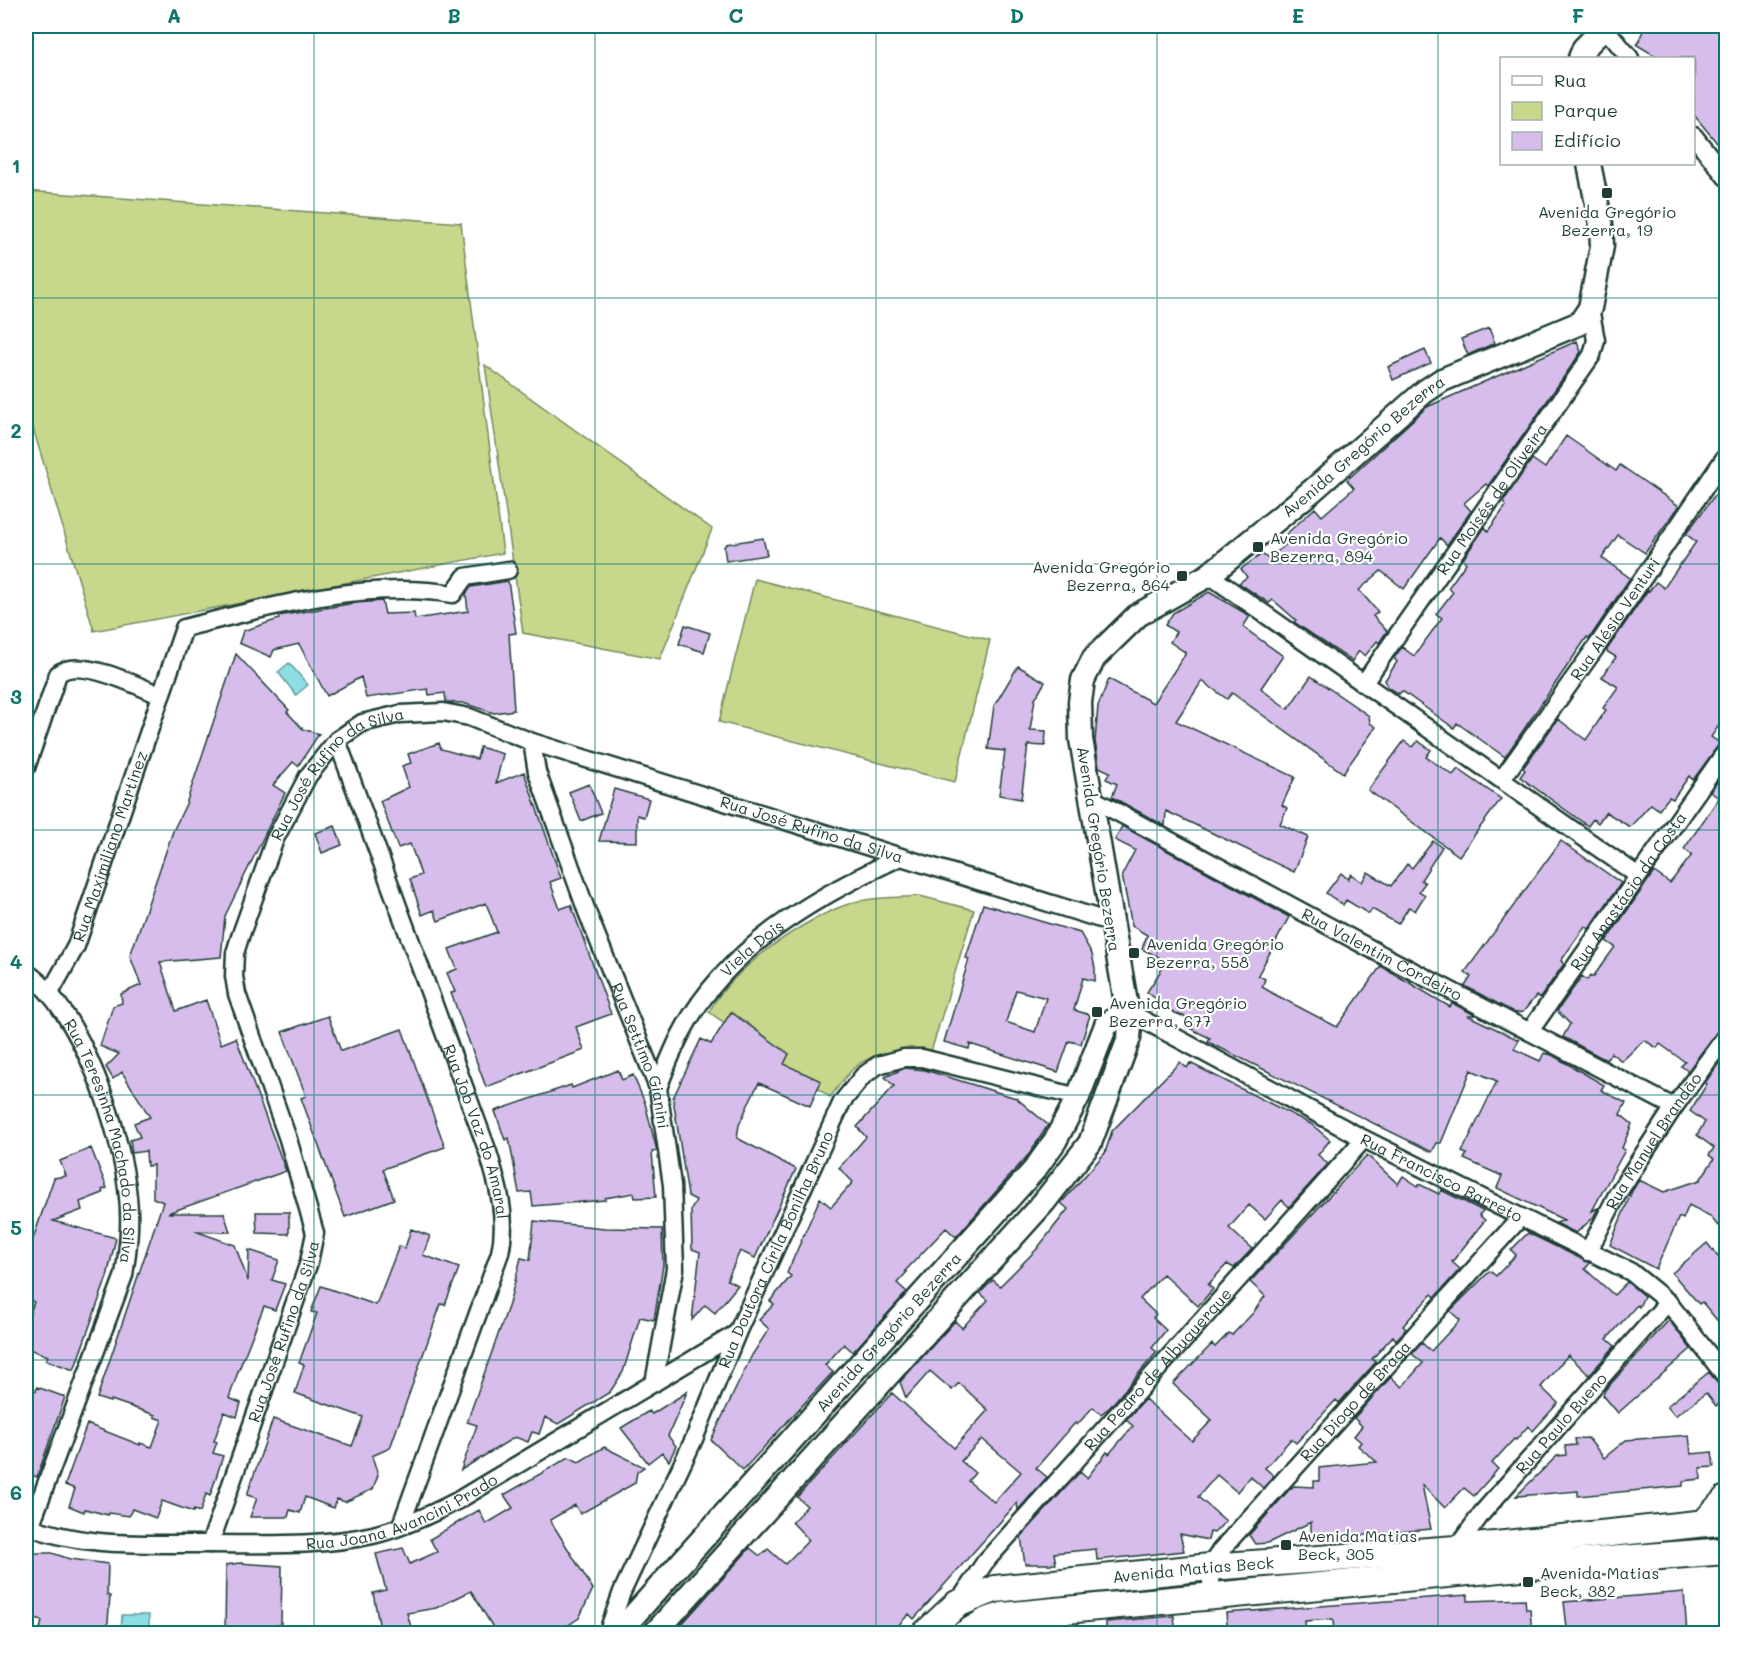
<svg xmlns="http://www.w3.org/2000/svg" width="1752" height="1659" font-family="Mali,sans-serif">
  <rect width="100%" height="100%" fill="#fff"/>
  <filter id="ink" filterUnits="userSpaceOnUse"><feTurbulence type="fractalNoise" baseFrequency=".0167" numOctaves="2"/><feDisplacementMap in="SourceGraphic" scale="12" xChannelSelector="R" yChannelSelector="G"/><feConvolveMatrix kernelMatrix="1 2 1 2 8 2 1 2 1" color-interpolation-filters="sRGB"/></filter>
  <g filter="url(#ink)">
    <path fill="#c7d78b" stroke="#738a60" stroke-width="1.5" d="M26 191 461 223 503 553 94 631 26 405Z
      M485 365 712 529 660 659 523 633Z
      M755 579 990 640 955 782 719 722Z
      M920 896 974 910 930 1055C905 1048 875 1050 854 1068 845 1076 838 1088 830 1097L709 1012C732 968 808 915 855 902 875 897 900 898 920 896Z"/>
    <path fill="#8edfe4" stroke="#629e9e" stroke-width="1.5" d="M289 663 308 685 296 695 278 672Z
      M122 1615H149V1630L121 1631Z"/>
    <path fill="#d6bdec" stroke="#1f3d34" stroke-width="1.5" fill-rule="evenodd" d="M1645 26H1726V154L1694 115V58H1659L1637 45Z
      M1489 328 1495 343 1468 355 1461 339Z
      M1577 341 1581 352 1488 486 1486 484 1464 503 1471 511 1447 545 1440 538 1404 589 1381 571 1359 590 1378 612 1373 616 1387 631 1379 643 1377 641 1365 656 1359 651 1352 661 1294 622 1296 620 1273 600 1269 603 1239 583 1247 577 1241 569 1262 554 1268 559 1289 542 1284 536 1315 508 1322 516 1354 488 1347 480 1427 407Z
      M1425 350 1431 363 1393 380 1388 367Z
      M1566 436 1616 471 1620 465 1679 506 1645 553 1618 535 1602 558 1630 578 1589 639 1587 637 1505 757 1457 723 1454 728 1402 691 1399 694 1388 687 1385 680 1397 662 1394 658 1402 647 1414 656 1442 618 1436 614 1453 592 1448 588 1466 563 1463 559 1485 527 1488 531 1506 506 1503 502 1532 459 1545 468Z
      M1726 480V715L1711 737 1720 743 1693 780 1689 776 1673 799 1669 797 1659 810 1651 804 1630 827 1606 812 1598 823 1593 819 1588 826 1520 777 1525 770 1523 768 1558 719 1586 740 1606 710 1603 708 1618 687 1602 677 1616 657 1606 651 1648 590 1649 591 1656 582 1664 588 1677 569 1696 542 1686 534Z
      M763 538 767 555 726 561 724 547 726 544Z
      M508 581 516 633 509 634 514 710 494 713 463 703 446 702 445 693 429 695 428 689 366 698 361 677 327 696 299 644 274 650 271 657 239 643 243 631 279 619 278 616 355 603 382 601 385 614 414 613 415 619 468 611 466 594 471 587Z
      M1209 592 1250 616 1243 627 1283 656 1261 688 1265 692 1288 709 1311 676 1369 716 1370 723 1376 727 1343 773 1232 693 1227 699 1202 681 1176 721 1295 777 1282 805 1287 808 1280 824 1308 837 1294 872 1166 811 1165 826 1112 797 1117 784 1106 779 1110 772 1099 767 1095 741 1098 706 1109 679 1153 703 1186 653 1170 642 1176 632 1165 625 1173 613Z
      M685 625 710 633 704 652 679 644Z
      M236 654 289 710 287 712 303 729 319 734 298 766 293 762 273 785 285 793 225 916 221 957 160 962 176 1011 206 1000 221 1044 236 1038 286 1171 168 1213H224L230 1232 195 1231 235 1245 248 1281 249 1250 279 1260 272 1280 285 1284 275 1310 264 1306 238 1372 229 1398 241 1403 237 1417 224 1412 214 1441 217 1442 213 1453 223 1456 210 1496 206 1494 200 1512 194 1510 193 1512 162 1501 156 1518 132 1509 129 1516 109 1513 108 1515 85 1509 84 1512 69 1506 75 1489 65 1485 87 1424 140 1445V1443L152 1447 162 1420 154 1417 155 1415 111 1400 110 1402 97 1398 163 1202 153 1198V1165L147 1166 146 1151 132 1153 130 1140 140 1137 134 1123 150 1117 122 1072 113 1079 106 1067 119 1054 100 1046 113 1006 122 1003 121 994 141 985 130 956 173 831 186 804Z
      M1018 666 1045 682 1035 699 1030 730 1046 731 1045 746 1028 745 1021 799 999 795 1005 751 988 749 994 706Z
      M1404 741 1413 747 1418 741 1431 750 1426 757 1453 775 1458 769 1501 799 1459 856 1368 790Z
      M439 743 441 749 477 759 480 747 503 754 496 783 524 772 561 878 550 882 560 909 571 905 611 1014 576 1027 584 1050 486 1087 451 993 455 992 447 973 457 969 449 949 497 932 486 903 438 921 434 910 422 915 410 879 421 875 416 860 410 844 398 848 380 801 409 787 402 766 411 763 408 754Z
      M1726 769V951L1722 960 1726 964V1026L1718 1030 1688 1071 1681 1066 1685 1062 1660 1044 1657 1048 1644 1040 1622 1061 1611 1053 1606 1060 1563 1037 1570 1024 1557 1011 1582 976 1587 980 1591 975 1593 977 1615 947 1606 941 1654 872 1670 883 1692 855 1684 849 1719 798 1710 792Z
      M589 784 601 813 581 821 569 792Z
      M614 789 649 799 644 817 637 815V842L599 841Z
      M335 826 342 845 322 853 315 833Z
      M1122 826 1289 917 1258 975 1265 979 1262 987 1274 994 1337 1027 1381 966 1450 1007 1452 1003 1475 1015 1469 1016 1519 1040 1514 1049 1540 1061 1544 1053 1552 1055 1604 1085 1601 1090 1626 1103 1620 1114 1632 1124 1622 1148 1625 1150 1592 1211 1598 1208 1593 1218 1576 1233 1556 1223 1564 1220 1497 1188 1502 1176 1464 1159 1467 1154 1462 1152 1497 1081 1471 1070 1441 1143H1437L1432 1152 1208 1042 1210 1038 1185 1026 1188 1018 1175 1013 1147 992 1167 961 1142 949 1147 935 1132 926 1122 875 1135 850 1115 840Z
      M1433 841 1442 847 1421 880 1425 883 1419 891 1425 895 1415 911 1409 907 1398 924 1372 909 1369 914 1346 900 1343 905 1326 893 1341 873 1348 879 1351 874 1362 882 1368 872 1391 886 1407 864 1412 868Z
      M1561 841 1621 883 1589 929 1585 926 1561 961 1564 964 1540 998 1536 996 1523 1012 1515 1013 1465 986 1471 977 1465 972Z
      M983 904 1080 933 1092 954 1095 968V981L1083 978 1074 1010 1090 1015 1081 1044 1069 1041 1058 1072 970 1044 969 1049 944 1042 969 959 966 958ZM1016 990 1046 998 1035 1032 1006 1022Z
      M731 1012 789 1054 784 1064 821 1081 810 1106 759 1083 752 1096 739 1125 737 1138 796 1169 755 1258 740 1251 727 1280 738 1285 715 1313 705 1305 692 1320 700 1252 692 1249 691 1210 696 1200 688 1196 673 1098 701 1039 711 1044Z
      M328 1016 341 1051 402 1029 445 1147 383 1169 394 1199 345 1217 301 1098 306 1096 282 1032Z
      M1726 1053V1217L1718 1226 1710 1216 1689 1205 1683 1219 1679 1217 1656 1269 1610 1245 1632 1191 1639 1180 1664 1192 1700 1180 1714 1159 1709 1155 1714 1148 1697 1135 1705 1122 1690 1111 1707 1084 1705 1083Z
      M1180 1062 1187 1068 1190 1063 1311 1124 1330 1140 1318 1155 1328 1164 1289 1207 1282 1200 1265 1219 1249 1205 1229 1228 1252 1249 1234 1268 1227 1264 1208 1285 1213 1289 1198 1306 1163 1274 1140 1299 1156 1314 1153 1318 1166 1330 1152 1348 1157 1352 1110 1407 1101 1414 1093 1407 1077 1425 1075 1423 1036 1468 1047 1477 1018 1510 1017 1503 914 1619 909 1614 890 1634H673L750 1548 760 1556 768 1549 785 1564 809 1540 792 1522 807 1506 797 1497 892 1393 954 1448 988 1410 959 1383 952 1390 930 1371 906 1398 900 1382 955 1321 962 1328 988 1300 980 1293 993 1280 1000 1286 1036 1250 1068 1209 1061 1203 1105 1153 1112 1131ZM982 1439 1021 1472 994 1502 968 1481 975 1473 961 1461Z
      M905 1068 925 1070 1016 1098 1048 1125 1030 1153 956 1237 946 1228 905 1271 907 1272 897 1283 907 1292 853 1352 844 1344 825 1365 833 1372 743 1470 711 1440 752 1355 769 1329 759 1320 774 1304 770 1301 791 1276 787 1273 820 1198 831 1207 853 1182 839 1168 866 1137 857 1127 894 1086 885 1077Z
      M618 1070 622 1080 633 1075 645 1103 657 1151 652 1152 656 1197 635 1198 634 1193 605 1198V1200L533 1206 531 1192 519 1193 509 1138 505 1140 495 1111 571 1085 572 1088Z
      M91 1148 107 1188 102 1190 103 1193 80 1202 82 1210 53 1221 116 1238 107 1277 74 1370 46 1360 48 1356 26 1348V1324L34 1302 26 1298V1259L54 1178 66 1176 60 1161Z
      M1367 1155 1398 1184 1403 1176 1418 1186 1419 1184 1439 1194 1441 1190 1483 1211 1479 1215 1485 1220 1452 1262 1460 1269 1435 1297 1432 1294 1409 1319 1403 1326 1406 1329 1396 1340 1393 1336 1372 1359 1376 1362 1339 1403 1336 1400 1296 1443 1291 1439 1265 1468 1274 1476 1263 1488 1250 1476 1237 1492 1217 1475 1198 1497 1226 1521 1214 1533 1210 1532 1208 1540 1180 1534 1184 1551 1097 1560 1096 1549 1054 1553 1056 1564H1025L1021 1537 1080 1472 1087 1478 1107 1452 1109 1454 1133 1426 1126 1420 1145 1399 1192 1441 1212 1420 1173 1384 1212 1344 1215 1347 1229 1333 1232 1335 1253 1313 1265 1296 1250 1282Z
      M256 1212H289V1234L257 1233Z
      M534 1221 605 1228 662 1229 663 1265 654 1320 640 1317 623 1372 610 1392 558 1424 545 1417 539 1434 532 1432 528 1442 515 1437 461 1470 477 1425 467 1422 509 1304 521 1258 530 1260Z
      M411 1229 430 1236 423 1255 459 1268 445 1305 441 1304 390 1448 372 1456 378 1475 373 1489 345 1502 337 1499 334 1508 305 1497 300 1513 290 1510 288 1517H250L257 1498 247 1495 273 1419 352 1446 363 1417 295 1393 304 1365 299 1363 317 1313 311 1312 321 1286 376 1305 399 1246 405 1248Z
      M1528 1233 1590 1263 1585 1269 1614 1295 1627 1282 1644 1296 1639 1307 1637 1305 1607 1339 1615 1346 1589 1375 1568 1355 1541 1387 1558 1403 1533 1431 1528 1426 1516 1440 1514 1439 1492 1463 1498 1469 1474 1496 1464 1488 1445 1508 1422 1485 1431 1529 1311 1540V1522L1268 1543 1255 1544 1249 1535 1289 1490 1294 1486 1314 1487V1481H1319V1468L1377 1462 1358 1446 1361 1442 1354 1436 1362 1426 1354 1418 1391 1377 1402 1387 1423 1363 1412 1354 1422 1343 1431 1351 1460 1320 1450 1311 1490 1271 1496 1276 1516 1255 1511 1250Z
      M1707 1243 1726 1267V1331L1702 1302 1699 1304 1672 1273Z
      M1669 1320 1691 1349 1618 1413 1603 1395 1605 1390Z
      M1709 1372 1718 1384 1726 1387V1399L1716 1406 1706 1393 1675 1416 1667 1406Z
      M26 1387 36 1391 37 1387 65 1397 37 1477 26 1473Z
      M687 1392 668 1436 676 1446 669 1461 662 1452 648 1463 621 1428 649 1411 652 1414Z
      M1689 1435 1691 1454 1712 1452 1714 1467 1700 1468 1701 1479 1683 1481V1486L1578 1496V1491L1516 1496 1557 1456 1566 1455 1565 1446 1576 1445 1575 1439 1588 1438 1604 1458 1626 1440Z
      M604 1447 644 1467 637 1472 635 1483 580 1514 575 1505 550 1520 593 1589 579 1618 555 1634H497L471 1591 436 1608 407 1613 413 1634H381L373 1593 386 1590 376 1554 403 1548 410 1564 437 1552 430 1539 479 1510 486 1524 513 1508 504 1495 569 1457 579 1462Z
      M33 1553H52L70 1559 108 1564 107 1595 110 1596 107 1634H39L42 1621 26 1616V1557L31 1559Z
      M240 1563 282 1566 281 1625H278L277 1634H225L226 1565Z
      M1684 1592 1687 1634H1570L1567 1628 1564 1602Z
      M1468 1595V1601L1525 1599 1526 1609H1530L1532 1634H1334L1333 1619 1305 1621 1306 1634H1228L1226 1613Z
      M1174 1616 1176 1634H1106V1622Z"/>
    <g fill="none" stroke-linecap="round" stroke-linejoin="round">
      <defs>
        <g id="street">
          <path d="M1604 27 1630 58"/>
          <path d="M1694 136 1726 177"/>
          <path d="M1209 575 1637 875"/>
          <path id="s1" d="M1364 683 1592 355 1596 340 1590 308"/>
          <path id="s2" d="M337 740 488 1152C498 1185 508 1218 500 1253L401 1525"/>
          <path id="s3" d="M532 742 537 772 587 912 658 1088 672 1185 675 1269 654 1383"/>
          <path d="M26 768 58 674C78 656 139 686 161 696"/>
          <path id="s4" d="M1502 779 1599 643 1726 456"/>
          <path id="s5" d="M1093 799 1386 957 1674 1107"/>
          <path id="s6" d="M26 972C81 1009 122 1132 128 1197 131 1224 128 1249 124 1275L30 1527"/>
          <path id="s7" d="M50 993 76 946 184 628C271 606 363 580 453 594L465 577 508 570"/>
          <path id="s8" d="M1127 1011 1364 1139 1631 1272 1668 1302 1726 1377"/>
          <path id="s9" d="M1530 1031 1726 751"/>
          <path id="s10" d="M658 1088C665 1070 672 1051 681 1034 725 948 814 898 898 858"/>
          <path id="s11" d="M1588 1252 1618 1193 1674 1107 1726 1036"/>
          <path id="s12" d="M26 1525C85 1549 147 1543 210 1544 264 1544 319 1547 373 1535 402 1528 430 1515 457 1501L737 1333"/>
          <path id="s13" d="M210 1544 309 1262 315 1233 288 1139 237 994 234 976 235 953 240 937 275 839 308 776 337 740 362 723 400 714 443 712 469 717 532 742 1113 923"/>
          <path id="s14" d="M1456 1549 1482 1513 1668 1302"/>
          <path id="s15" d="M1212 1595 1210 1567 1220 1551 1521 1217"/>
          <path id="s16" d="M958 1603 985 1562 1364 1139"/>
          <path id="s17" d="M607 1634 622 1592 694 1439 737 1333 842 1102 863 1076 878 1065 904 1058H922L1078 1097"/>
        </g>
        <g id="secondary">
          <path d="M1580 58 1584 48 1606 26"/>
          <path id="s18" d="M617 1634 1035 1169 1055 1141 1078 1097 1106 1025 1127 1011"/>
          <path id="s19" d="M654 1634 1044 1202 1090 1143 1129 1038 1130 1026 1081 739 1080 702 1083 680 1094 658 1138 615 1209 575 1313 490 1424 392 1442 380 1580 323 1590 308 1602 246 1601 224 1589 164"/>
        </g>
        <g id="primary">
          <path d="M1705 1522 1726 1499"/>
          <path id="s20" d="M925 1634 957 1604 995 1589 1210 1567 1456 1549 1726 1521"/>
          <path d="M965 1634 987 1621 1002 1616 1543 1565 1726 1551"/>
        </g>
      </defs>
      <use href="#street" stroke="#1f3d34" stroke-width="21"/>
      <use href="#secondary" stroke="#1f3d34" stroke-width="27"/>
      <use href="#primary" stroke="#1f3d34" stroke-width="30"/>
      <use href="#street" stroke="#fff" stroke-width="16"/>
      <use href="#secondary" stroke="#fff" stroke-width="22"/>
      <use href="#primary" stroke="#fff" stroke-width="26"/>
    </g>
  </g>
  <path fill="none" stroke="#0f766e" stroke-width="1.5" stroke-opacity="0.55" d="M314 26V1634M595 26V1634M876 26V1634M1157 26V1634M1438 26V1634M26 298H1726M26 564H1726M26 830H1726M26 1095H1726M26 1360H1726"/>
  <g fill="#1f3d34" stroke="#fff" stroke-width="2">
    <rect x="1601" y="187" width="12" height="12" rx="3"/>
    <rect x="1252" y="541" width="12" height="12" rx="3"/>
    <rect x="1176" y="570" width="12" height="12" rx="3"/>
    <rect x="1128" y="947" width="12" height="12" rx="3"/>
    <rect x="1091" y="1006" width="12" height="12" rx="3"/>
    <rect x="1280" y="1539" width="12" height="12" rx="3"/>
    <rect x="1522" y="1576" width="12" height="12" rx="3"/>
  </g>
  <g text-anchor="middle" stroke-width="4.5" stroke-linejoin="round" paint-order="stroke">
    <g font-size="16" fill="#1f3d34" stroke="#fff" text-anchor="start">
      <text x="1607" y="218" text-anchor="middle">Avenida Gregório<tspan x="1607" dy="18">Bezerra, 19</tspan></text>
      <text x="1270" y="544">Avenida Gregório<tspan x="1270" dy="18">Bezerra, 894</tspan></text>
      <text x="1170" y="573" text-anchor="end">Avenida Gregório<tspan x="1170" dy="18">Bezerra, 864</tspan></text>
      <text x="1146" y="950">Avenida Gregório<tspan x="1146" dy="18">Bezerra, 558</tspan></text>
      <text x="1109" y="1009">Avenida Gregório<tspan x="1109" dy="18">Bezerra, 677</tspan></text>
      <text x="1298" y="1542">Avenida Matias<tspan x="1298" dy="18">Beck, 305</tspan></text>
      <text x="1540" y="1579">Avenida Matias<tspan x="1540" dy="18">Beck, 382</tspan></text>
    </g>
    <g font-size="16" fill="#1f3d34" stroke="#fff">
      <text dy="6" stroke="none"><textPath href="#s19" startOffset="1500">Avenida Gregório Bezerra</textPath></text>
      <text dy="6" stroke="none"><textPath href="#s1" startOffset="224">Rua Moisés de Oliveira</textPath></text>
      <text dy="6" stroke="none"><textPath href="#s4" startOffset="196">Rua Alésio Venturi</textPath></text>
      <text dy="6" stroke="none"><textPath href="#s13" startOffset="837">Rua José Rufino da Silva</textPath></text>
      <text dy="6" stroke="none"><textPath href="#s13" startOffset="1359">Rua José Rufino da Silva</textPath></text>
      <text dy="6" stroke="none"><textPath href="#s7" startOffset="159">Rua Maximiliano Martinez</textPath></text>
      <text transform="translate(1099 849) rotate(81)" y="6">Avenida Gregório Bezerra</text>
      <text dy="6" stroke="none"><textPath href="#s9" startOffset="171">Rua Anastácio da Costa</textPath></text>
      <text dy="6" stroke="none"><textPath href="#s10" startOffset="171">Viela Dois</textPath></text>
      <text dy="6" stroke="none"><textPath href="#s5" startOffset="328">Rua Valentim Cordeiro</textPath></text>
      <text dy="6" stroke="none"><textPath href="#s3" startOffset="333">Rua Settimo Gianini</textPath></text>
      <text dy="6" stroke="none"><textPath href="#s2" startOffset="416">Rua Job Vaz do Amaral</textPath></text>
      <text dy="6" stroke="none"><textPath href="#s6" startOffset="192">Rua Teresinha Machado da Silva</textPath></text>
      <text dy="6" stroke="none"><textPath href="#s11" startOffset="129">Rua Manuel Brandão</textPath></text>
      <text dy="6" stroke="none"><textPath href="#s8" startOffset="356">Rua Francisco Barreto</textPath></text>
      <text dy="6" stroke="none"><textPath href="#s17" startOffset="420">Rua Doutora Cirila Bonilha Bruno</textPath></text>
      <text dy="6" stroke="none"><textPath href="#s13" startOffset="225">Rua José Rufino da Silva</textPath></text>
      <text dy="6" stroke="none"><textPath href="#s18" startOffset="406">Avenida Gregório Bezerra</textPath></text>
      <text dy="6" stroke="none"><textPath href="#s16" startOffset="308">Rua Pedro de Albuquerque</textPath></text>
      <text dy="6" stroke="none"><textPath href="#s15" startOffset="249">Rua Diogo de Braga</textPath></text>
      <text dy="6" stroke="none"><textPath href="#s14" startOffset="164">Rua Paulo Bueno</textPath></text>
      <text dy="6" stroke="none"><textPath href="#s12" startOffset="384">Rua Joana Avancini Prado</textPath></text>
      <text dy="6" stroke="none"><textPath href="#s20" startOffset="284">Avenida Matias Beck</textPath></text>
    </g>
  </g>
  <rect width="1752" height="1659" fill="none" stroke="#fff" stroke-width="66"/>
  <rect x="1500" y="57" width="195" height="108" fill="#ffffff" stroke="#a5b1ae" stroke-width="1.5"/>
  <rect x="1512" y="76" width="30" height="9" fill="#ffffff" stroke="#a5b1ae" stroke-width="1.5"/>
  <text x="1554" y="87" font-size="18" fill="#1f3d34">Rua</text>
  <rect x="1512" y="102" width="30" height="18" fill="#c7d78b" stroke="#a5b1ae" stroke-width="1.5"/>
  <text x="1554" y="117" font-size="18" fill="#1f3d34">Parque</text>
  <rect x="1512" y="132" width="30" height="18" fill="#d6bdec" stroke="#a5b1ae" stroke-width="1.5"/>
  <text x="1554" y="147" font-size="18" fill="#1f3d34">Edifício</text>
  <rect x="33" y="33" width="1686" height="1593" fill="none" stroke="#0f766e" stroke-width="2"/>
  <g font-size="20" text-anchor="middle" font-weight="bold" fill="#0f766e">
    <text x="174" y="23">A</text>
    <text x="454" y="23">B</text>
    <text x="736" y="23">C</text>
    <text x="1017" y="23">D</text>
    <text x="1298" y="23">E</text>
    <text x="1578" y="23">F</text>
    <text x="16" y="173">1</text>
    <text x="16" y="438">2</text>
    <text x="16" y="704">3</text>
    <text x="16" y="969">4</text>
    <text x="16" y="1235">5</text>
    <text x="16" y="1500">6</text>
  </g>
</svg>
